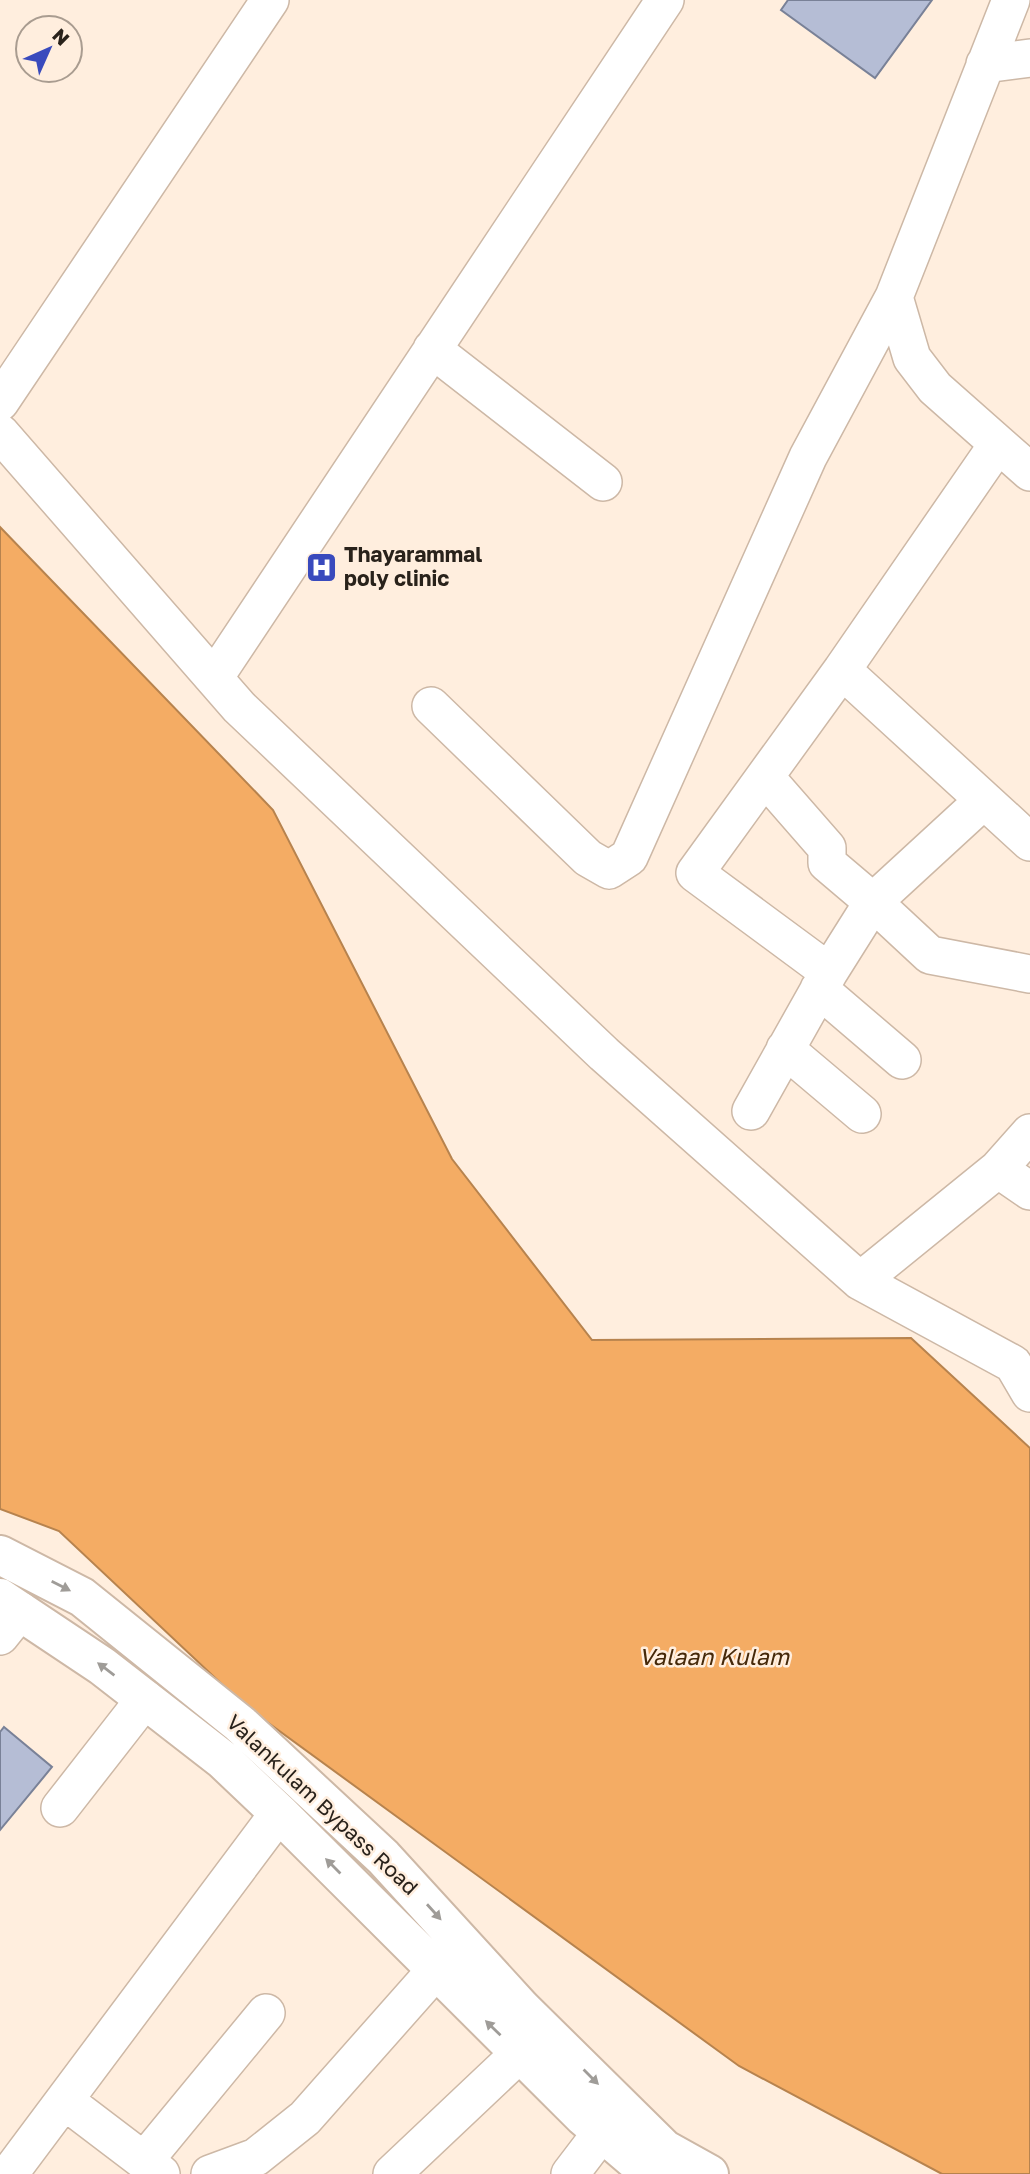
<svg xmlns="http://www.w3.org/2000/svg" width="1030" height="2174" font-family="'Golos Text',sans-serif">
  <rect width="100%" height="100%" fill="#ffeede"/>
  <path fill="#f4ac64" stroke="#b7834e" stroke-width="2" d="M0 527 273 810 452 1159 592 1340 911 1338 1030 1448V2174H942L739 2066 245 1706 59 1531 0 1509Z"/>
  <path fill="#b5bdd5" stroke="#798197" stroke-width="2" d="M788 0H932L875 78 781 10Z
    M4 1727 52 1767 0 1830V1732Z"/>
  <g fill="none" stroke-linecap="round" stroke-linejoin="round">
    <defs>
      <path id="minor" d="M1011 0 894 297 912 358 935 388 1030 472
        M985 64 1030 58
        M432 349 603 482
        M0 402 270 0
        M0 433 239 707 604 1054 860 1281 1013 1364 1030 1393
        M842 670 1030 842
        M214 678 665 0
        M431 706 588 858 609 870 629 857 808 457 894 297
        M765 777 827 848V863L873 902 930 955 1030 974
        M829 972 695 873 842 670 998 444
        M819 989 902 1060
        M785 1049 862 1114
        M751 1111 829 972 873 902 984 800
        M998 1169 1030 1191
        M860 1281 998 1169 1030 1133
        M0 1636 20 1611
        M60 1808 145 1699
        M65 2101 161 2174
        M144 2161 266 2013
        M9 2174 279 1813
        M210 2174 256 2157 305 2118 436 1970
        M392 2174 519 2054
        M570 2174 602 2132"/>
      <path id="major" d="M0 1555 82 1597 240 1724 383 1857 521 2008 664 2149 709 2174
        M0 1598 102 1666 223 1760 279 1813 583 2116 651 2174"/>
    </defs>
    <use href="#minor" stroke="#cdb8a6" stroke-width="40"/>
    <use href="#major" stroke="#cdb8a6" stroke-width="42"/>
    <use href="#minor" stroke="#fff" stroke-width="37"/>
    <use href="#major" stroke="#fff" stroke-width="38"/>
  </g>
  <defs><path id="oneway-solid" d="M-6-.8H1V-3.2L6.5 0L1 3.2V.8H-6Z" transform="scale(1.75)"/></defs>
  <g fill="#9f9c98">
    <use href="#oneway-solid" transform="translate(61 1586) rotate(27)"/>
    <use href="#oneway-solid" transform="translate(106 1669) rotate(-143)"/>
    <use href="#oneway-solid" transform="translate(333 1866) rotate(-135)"/>
    <use href="#oneway-solid" transform="translate(434 1912) rotate(48)"/>
    <use href="#oneway-solid" transform="translate(493 2028) rotate(-136)"/>
    <use href="#oneway-solid" transform="translate(591 2077) rotate(45)"/>
  </g>
  <defs>
    <symbol id="hospital-square" viewBox="-11 -11 22 22"><rect x="-9" y="-9" width="18" height="18" rx="4" fill="#394abd" stroke="#ffeede"/><path d="M-5-5h3v3.5h4V-5h3V5h-3V1.5h-4V5h-3Z" fill="#fff"/></symbol>
  </defs>
  <g fill-rule="evenodd">
    <use href="#hospital-square" x="304" y="550" width="35" height="35"/>
  </g>
  <g text-anchor="middle" stroke-width="5" stroke-linejoin="round" paint-order="stroke">
    <g font-size="21" font-weight="bold" fill="#29221b" stroke="#ffeede" text-anchor="start">
      <text x="344" y="562">Thayarammal<tspan x="344" dy="24">poly clinic</tspan></text>
    </g>
    <g font-size="21" fill="#29221b" stroke="#ffeede">
      <text transform="translate(322 1805) rotate(43)" y="7">Valankulam Bypass Road</text>
    </g>
    <g font-size="23" font-style="italic" fill="#46290a" stroke="#ffeede">
      <text x="714" y="1665">Valaan Kulam</text>
    </g>
  </g>
  <g transform="translate(49 49) rotate(45)"><circle r="33" fill="#ffeede" stroke="#a99c90" stroke-width="2"/>
  <path d="M0-5L12 26L0 18L-12 26Z" fill="#394abd"/>
  <text y="-10" font-size="19" font-weight="bold" text-anchor="middle" fill="#29221b">N</text>
  </g>
</svg>
